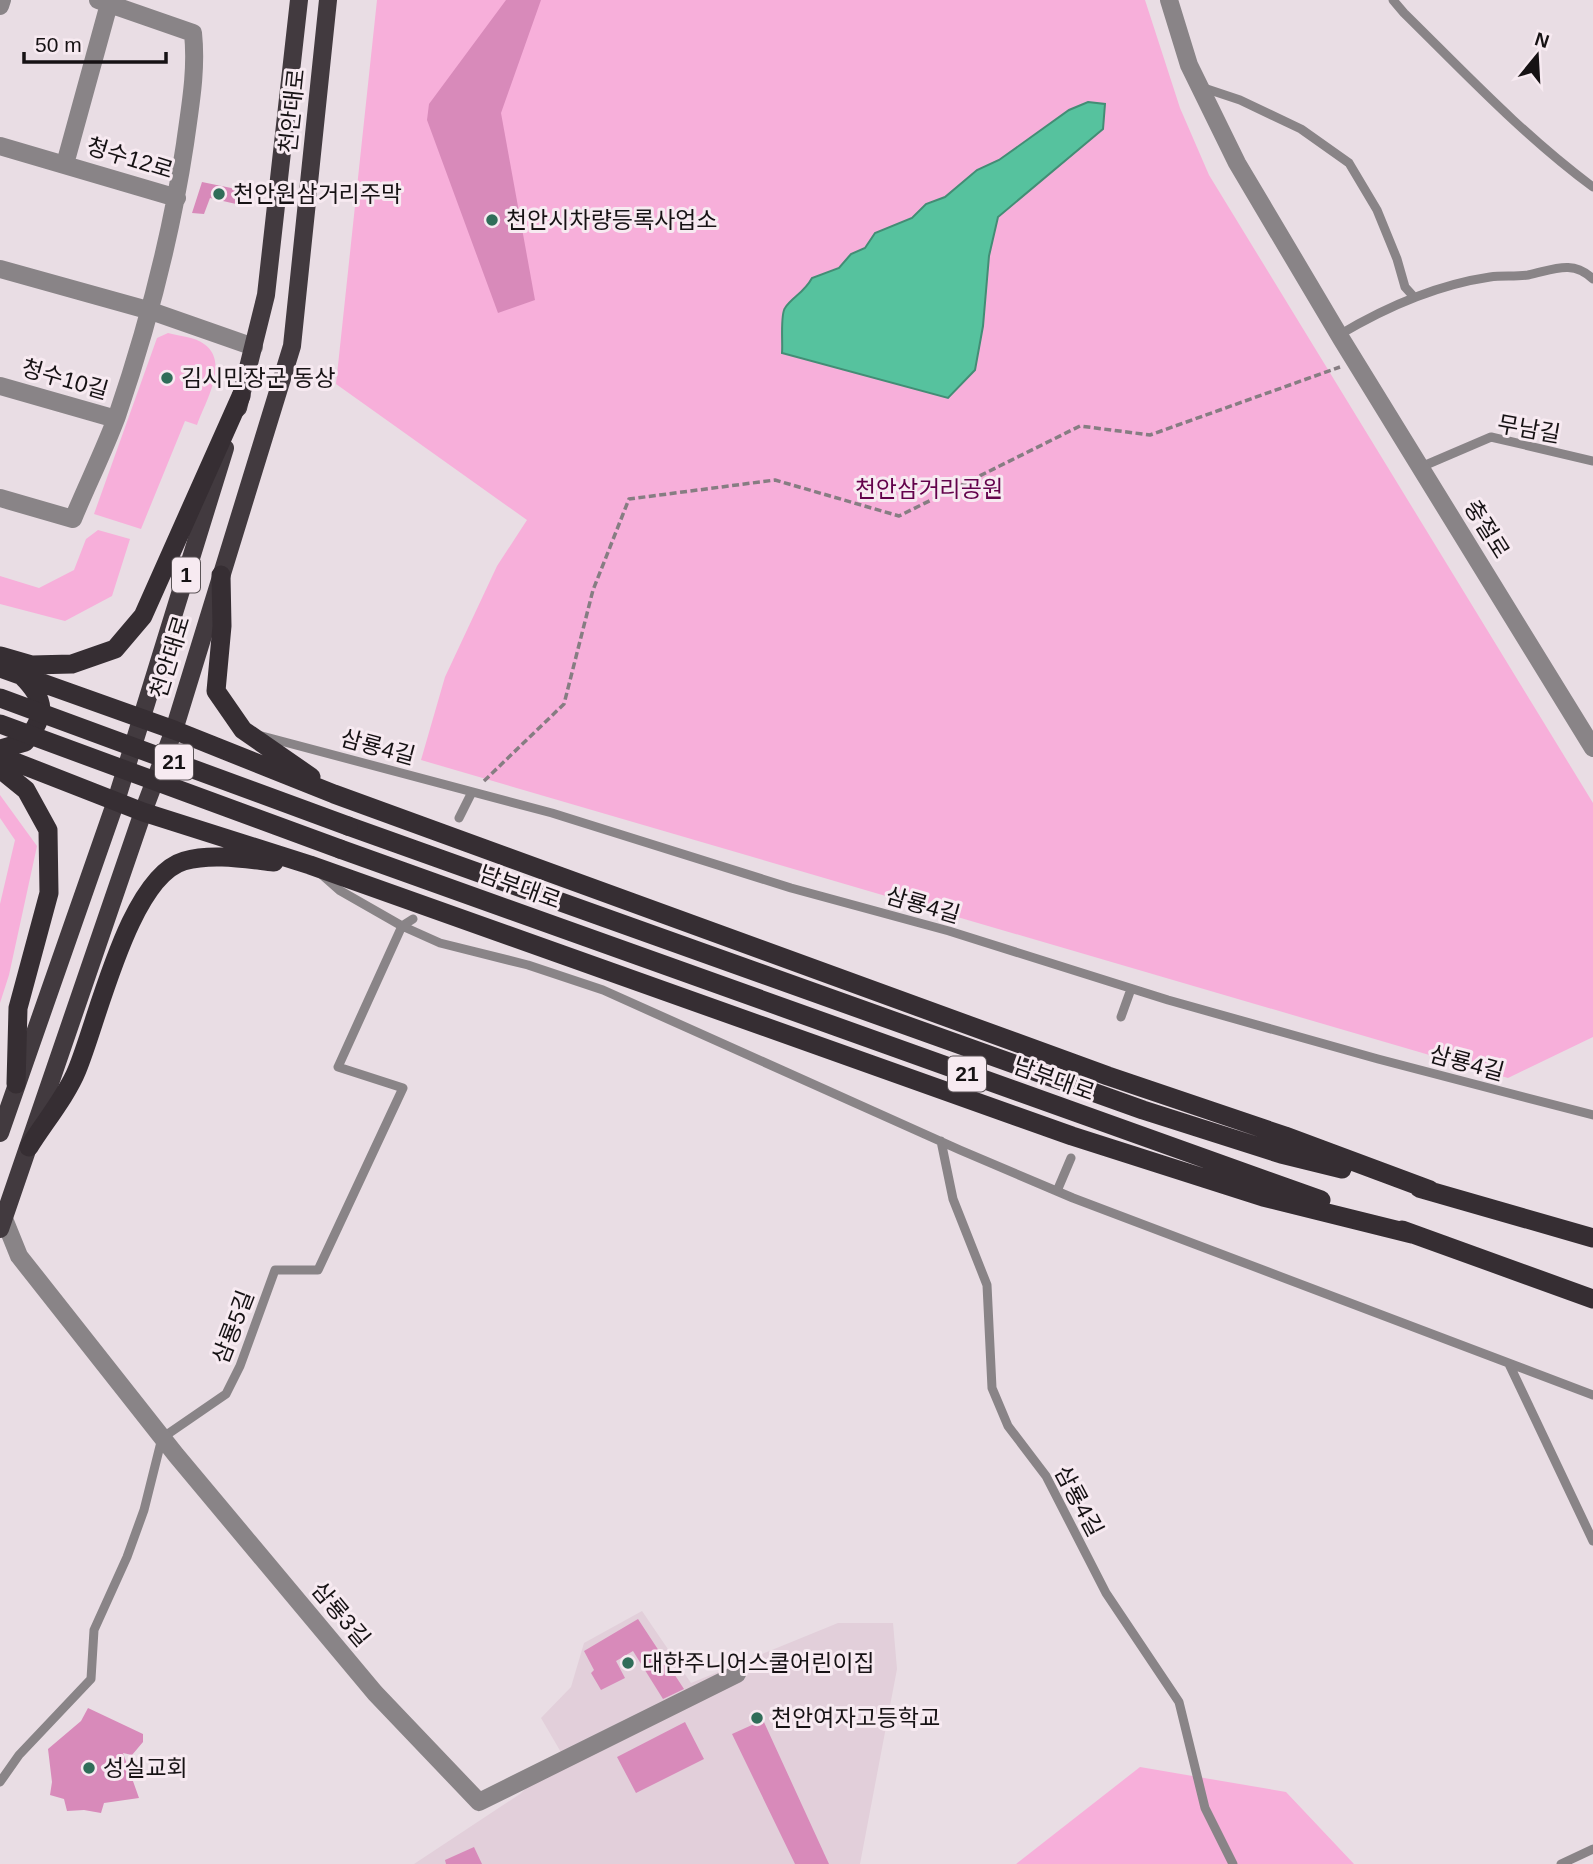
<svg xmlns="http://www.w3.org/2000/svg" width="1593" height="1864" font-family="Helvetica,'Noto Sans KR',sans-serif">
  <rect width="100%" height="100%" fill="#e9dde4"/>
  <path fill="#e2cfda" d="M642 1611 691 1683 838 1623H893L897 1669 860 1864H414L520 1794 562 1754 541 1718 571 1687 584 1643Z"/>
  <path fill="#f7afda" d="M377 0H1145L1180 108 1209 175 1593 803V1037L1508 1078 421 760 445 677 497 566 527 520 336 384Z
    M168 333C178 336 196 337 204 344 230 362 205 402 197 425L185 421 141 529 94 514 157 338Z
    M98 530 130 539 112 596 65 621 0 604V576L39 588 74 570 86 539Z
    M0 795 37 846 9 975 0 1003V904L15 840 0 818Z
    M1140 1767 1286 1792 1354 1864H1016Z"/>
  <path fill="#56c29e" stroke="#438d75" stroke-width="2" d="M1088 102 1105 104 1103 129 998 217 989 256 983 326 975 370 948 398 782 353C783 343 780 315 785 308 792 297 804 293 812 278L839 268 851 254 865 248 875 233 912 218 926 204 945 197 977 170 999 160 1069 110Z"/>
  <path fill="#d88aba" d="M506 0H541L501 113 535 300 498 313 427 120 429 104Z
    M202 182 241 190 236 204 210 198 204 214 192 213Z
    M638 1619 684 1689 663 1699 633 1651 616 1661 625 1678 601 1690 591 1673 594 1670 584 1651Z
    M88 1708 143 1734V1742L132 1755 123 1753 139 1798 104 1803 101 1813 84 1810 67 1811 64 1799 50 1795 52 1782 48 1749 81 1721Z
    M763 1720 829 1864H795L732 1734Z
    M685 1722 704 1759 636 1793 617 1757Z
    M474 1847 482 1864H446L445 1860Z"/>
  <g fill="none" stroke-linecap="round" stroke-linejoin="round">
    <path stroke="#867d82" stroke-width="3.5" stroke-dasharray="7 3.5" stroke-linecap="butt" d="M484 781 564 704 593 590 629 499 775 480 899 516 1080 426 1150 435 1340 367"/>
    <path stroke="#898487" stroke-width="9" d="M1393 0 1404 13C1465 73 1524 136 1593 187
      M1201 87 1240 100 1301 129 1349 163 1377 210 1397 259 1405 287 1414 297
      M1339 335C1386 307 1435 285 1490 277 1502 275 1515 277 1528 275 1553 270 1572 259 1593 279
      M1421 467 1491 437 1593 461
      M262 736 552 813 791 888 949 931 1168 1000 1378 1059 1593 1115
      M459 818 472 792
      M322 875 339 890 402 926 440 943 528 965 603 990 960 1150 1073 1198 1593 1395
      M1121 1017 1131 989
      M941 1141 953 1199 987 1285 992 1388 1008 1426 1046 1476 1106 1593 1179 1702 1205 1808 1233 1864
      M1057 1191 1071 1158
      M1509 1364 1593 1541
      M0 1782 19 1755 91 1679 94 1630 127 1557 144 1510 162 1438 226 1394 240 1366 275 1270H318L403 1088 338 1067 402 926 413 919
      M1561 1864 1593 1849"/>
    <path stroke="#898487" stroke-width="18" d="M0 6 2 0
      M0 146 177 198
      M65 164 109 4
      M0 269 151 311 254 347
      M0 386 116 419
      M0 498 73 519C87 485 104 451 117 416 147 328 171 237 185 144 190 107 197 71 193 33L98 0
      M0 1217 4 1219 19 1256 176 1455 375 1693 479 1802 737 1674"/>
    <path stroke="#898487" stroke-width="18" d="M1169 0 1189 65 1237 163 1342 340 1593 748"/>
    <path stroke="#423a3f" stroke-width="18" d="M238 408 266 295 299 0
      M0 1133 116 801 225 448
      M0 1229 143 812 174 730 292 346 328 0"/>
    <path stroke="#362e33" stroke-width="19" d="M221 575 222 626 216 691 243 730 311 777
      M1 656 32 665 72 664 115 649 143 616 241 396
      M0 668 174 730 334 794 1108 1076 1285 1136 1430 1190
      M0 749 25 742C47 715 46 700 22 676
      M0 756 143 812 310 865 1072 1136 1263 1197 1412 1234
      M0 769 26 790 48 830 49 893 18 1008 16 1084
      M348 826 1143 1110 1281 1154 1342 1169
      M340 849 1321 1200
      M29 1147C44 1123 67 1095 77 1070 98 1020 129 877 184 861 212 853 246 859 274 862
      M1419 1188 1593 1238
      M1402 1230 1593 1299"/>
    <path stroke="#362e33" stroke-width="19" d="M0 698 348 826
      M0 724 340 849"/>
  </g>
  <g fill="#306d59" stroke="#f7eaf1" stroke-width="2.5">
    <circle cx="219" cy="194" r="7"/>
    <circle cx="492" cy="220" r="7"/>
    <circle cx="167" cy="378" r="7"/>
    <circle cx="628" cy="1663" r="7"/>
    <circle cx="757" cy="1718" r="7"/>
    <circle cx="89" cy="1768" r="7"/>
  </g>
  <g text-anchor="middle" stroke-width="6" stroke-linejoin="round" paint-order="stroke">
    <g fill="#f7eaf1" stroke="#5a5356" stroke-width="2">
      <rect x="172" y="557.5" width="28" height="35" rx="5"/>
      <rect x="155" y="744.5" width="38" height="35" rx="5"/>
      <rect x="948" y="1056.5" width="38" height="35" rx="5"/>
    </g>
    <g font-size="21" font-weight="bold" fill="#161214">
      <text x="186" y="582">1</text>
      <text x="174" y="769">21</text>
      <text x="967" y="1081">21</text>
    </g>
    <g font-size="23" fill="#161214" stroke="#f7eaf1">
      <text transform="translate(292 111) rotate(-84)" y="8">천안대로</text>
      <text transform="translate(130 158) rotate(17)" y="8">청수12로</text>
      <text transform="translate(65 379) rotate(16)" y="8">청수10길</text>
      <text transform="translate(1529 429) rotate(10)" y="8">무남길</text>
      <text transform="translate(1487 529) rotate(58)" y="8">충절로</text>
      <text transform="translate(170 657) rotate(-73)" y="8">천안대로</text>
      <text transform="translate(378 747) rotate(15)" y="8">삼룡4길</text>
      <text transform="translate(520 887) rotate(20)" y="8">남부대로</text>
      <text transform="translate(923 905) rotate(16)" y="8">삼룡4길</text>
      <text transform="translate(1467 1063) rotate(15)" y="8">삼룡4길</text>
      <text transform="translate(1054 1079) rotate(20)" y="8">남부대로</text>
      <text transform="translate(233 1327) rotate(-69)" y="8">삼룡5길</text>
      <text transform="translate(1079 1501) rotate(62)" y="8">삼룡4길</text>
      <text transform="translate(341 1614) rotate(50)" y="8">삼룡3길</text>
    </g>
    <g font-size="23" fill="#161214" stroke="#f7eaf1" text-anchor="start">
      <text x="233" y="202">천안원삼거리주막</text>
      <text x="506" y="228">천안시차량등록사업소</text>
      <text x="181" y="386">김시민장군 동상</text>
      <text x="642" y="1671">대한주니어스쿨어린이집</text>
      <text x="771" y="1726">천안여자고등학교</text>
      <text x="103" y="1776">성실교회</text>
    </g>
    <g font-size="23" fill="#63024b" stroke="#f7eaf1">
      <text x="929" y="497">천안삼거리공원</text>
    </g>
  </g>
  <g transform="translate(1537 56) rotate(18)" stroke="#f7eaf1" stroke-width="5" paint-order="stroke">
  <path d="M0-5L12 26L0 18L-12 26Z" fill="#161214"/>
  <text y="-10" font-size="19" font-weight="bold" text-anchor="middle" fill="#161214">N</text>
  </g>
  <path d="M24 52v10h142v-10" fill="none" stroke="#161214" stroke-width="3.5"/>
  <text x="35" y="52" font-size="21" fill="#161214" stroke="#f7eaf1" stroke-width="5" paint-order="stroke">50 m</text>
</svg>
